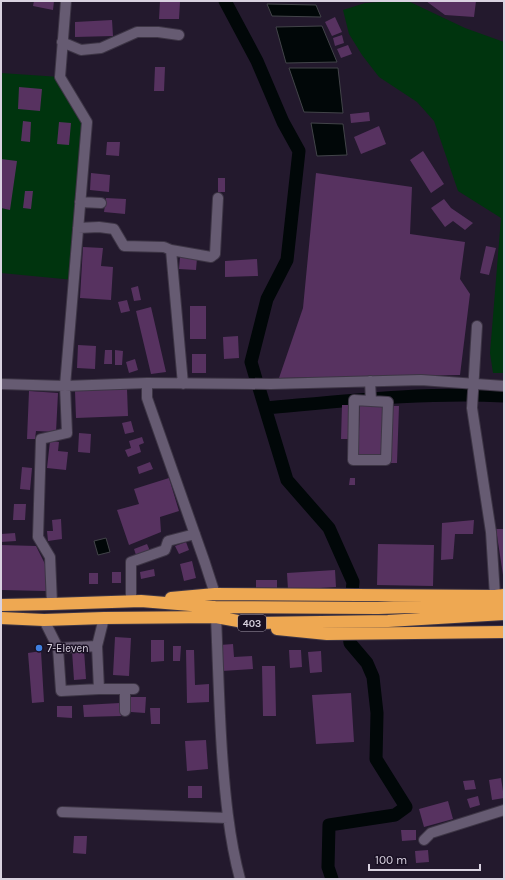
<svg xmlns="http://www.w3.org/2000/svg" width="505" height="880" font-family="Karla,sans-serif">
  <rect width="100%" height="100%" fill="#23192d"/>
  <path fill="#00340e" d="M396 1H408L465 28 504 42V373H493L490 353 501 218 458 191 434 121 417 102 379 77 362 55 349 34 343 10 365 3Z
    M1 73 60 77 87 122 74 280 1 273Z"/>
  <path fill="#010708" stroke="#424449" d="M267 4 316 5 321 17 272 16Z
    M322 26 337 62 286 63 276 27Z
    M289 68H338L343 113 304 112Z
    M311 123 343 124 347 155 317 156Z
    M106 538 110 552 98 555 94 541Z"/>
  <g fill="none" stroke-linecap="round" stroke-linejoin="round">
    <path stroke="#010708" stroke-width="13" d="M225 1 257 61 283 122 299 151 287 260 267 299 251 362 256 379
      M259 388 287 480 329 528 353 582 351 603
      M265 408C345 401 424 392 504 396
      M332 879 328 867 329 825 395 815 406 807 376 759 377 713 373 677 367 663 350 643 348 627"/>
  </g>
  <path fill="#573260" d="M34 1H54L53 10 33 6Z
    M160 1 180 2 179 19H159Z
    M426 1H476L474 17 445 15Z
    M335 17 342 32 332 36 325 22Z
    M112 20 113 36 75 37V22Z
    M342 35 344 43 335 46 333 38Z
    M348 45 352 54 341 58 337 49Z
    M155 67H165L164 91H154Z
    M19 87 42 89 40 111 18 109Z
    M369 112 370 121 351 123 350 114Z
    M23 121 31 122 30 142 21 141Z
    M59 122 71 123 69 145 57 144Z
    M379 126 386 144 361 154 354 137Z
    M107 142H120L119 156 106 155Z
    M423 151 444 184 431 193 410 160Z
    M1 159 17 161 10 210 1 208Z
    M91 173 110 175 109 192 90 190Z
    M316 173 412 187 410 234 465 242 460 279 470 294 460 375 279 378 303 308Z
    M218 178H225V192H218Z
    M25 191H33L31 209 23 208Z
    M106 198 126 199 125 214 104 212Z
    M444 199 451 208 473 223 465 230 453 221 445 227 431 208Z
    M486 246 496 248 489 275 480 273Z
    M83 247 103 248 101 266 113 267 111 300 80 298Z
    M180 257 197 258 196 270 179 269Z
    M257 259 258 276 225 277V261Z
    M138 286 141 300 134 301 131 288Z
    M127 300 130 311 121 313 118 302Z
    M190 306H206V339H190Z
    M151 307 166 372 151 374 136 311Z
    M238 336 239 358 224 359 223 337Z
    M78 345 96 346 95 369 77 368Z
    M105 350H112V364H104Z
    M115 350 123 351 122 365H115Z
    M192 354H206V373H192Z
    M135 359 138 370 129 373 126 362Z
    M127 389 128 416 76 418 75 391Z
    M29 391 58 393 56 432 36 431 35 439H27Z
    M360 404 385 405 383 456H358Z
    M342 405H351L349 439H341Z
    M391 406H399L397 463H389Z
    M131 421 134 432 125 434 122 423Z
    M79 433 91 434 90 453 78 452Z
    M142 437 144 443 139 445 141 452 128 457 125 450 131 448 129 441Z
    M50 441 59 442 58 451 68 452 66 470 47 468Z
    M150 462 153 469 139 474 137 467Z
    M22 467 32 468 30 490 20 489Z
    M169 478 179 511 160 517 161 532 129 545 117 510 139 504 134 489Z
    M350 478H355V485H349Z
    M14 504H26L25 520H13Z
    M61 519 62 539 48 541 47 531H53L52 520Z
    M474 520 473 534H455L453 559 441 560 442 523Z
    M496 529H504V575H503Z
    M15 533 16 541 1 542V534Z
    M186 542 189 550 179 554 175 546Z
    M147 544 150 551 136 555 134 549Z
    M378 544 434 545 433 586 377 585Z
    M1 545 36 546 47 568 46 591 1 590Z
    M192 561 196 578 184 581 180 564Z
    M154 569 155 576 141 579 140 572Z
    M335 570 336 587 288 590 287 573Z
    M112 572H121V583H112Z
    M89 573H98V584H89Z
    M256 580H277V590H256Z
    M115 637 131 638 129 676 113 675Z
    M151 640H164V661L151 662Z
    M233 644 234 657 252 656 253 669 222 671 220 645Z
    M173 646H181L180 661H173Z
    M84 650 86 679 74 680 72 651Z
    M186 650H194L195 685 209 684V702L187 703Z
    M289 650H301L302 667 290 668Z
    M41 651 44 702 32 703 28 653Z
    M321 651 322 672 310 673 308 652Z
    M262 666H275L276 716H263Z
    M351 693 354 742 316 744 312 695Z
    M131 697H146L145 713 131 712Z
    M120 703 121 716 84 717 83 705Z
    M57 706H72V718L57 717Z
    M150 708H160V724H151Z
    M206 740 208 769 187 771 185 741Z
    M501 778 504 798 492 800 489 780Z
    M474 780 476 789 465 790 463 781Z
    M188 786H202V798H188Z
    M478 796 480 805 470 808 467 799Z
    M448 801 453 819 424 827 419 809Z
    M401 830H416V840L402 841Z
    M74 836H87L86 854 73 853Z
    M428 850 429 862 416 863 415 851Z"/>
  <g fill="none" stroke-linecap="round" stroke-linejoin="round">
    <defs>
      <path id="minor" d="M62 42 81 50 101 48 137 32H158L179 35
        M80 202 101 203
        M78 228 99 227 114 229 124 246 164 247 171 250 183 384
        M171 250 211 257 215 254 218 198
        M477 326 472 408 491 532 495 596
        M370 381 371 401
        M147 383V398L205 563 215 594
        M1 384 65 386 147 383 271 384 421 380 504 386
        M354 400 388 402 386 460H353Z
        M131 601V562L165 550 168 541 195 534
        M52 604 50 557 38 537 41 439 67 433 65 386 87 122 60 77 66 1
        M216 617C218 662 219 707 222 752 225 794 229 838 240 879
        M44 620 58 648 61 691 99 689 97 646 104 618
        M58 648 97 646
        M99 689H134
        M125 711V689
        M62 812 228 818
        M424 840 431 833 504 810"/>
      <path id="highway" d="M171 598 215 594 495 596 504 595
        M1 605 52 604 141 601 215 607 378 608 504 604
        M1 618 44 620 104 618 216 617 249 623 388 621 504 614
        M277 629 327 634 504 632"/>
    </defs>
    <use href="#minor" stroke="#3d3545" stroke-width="12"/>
    <use href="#highway" stroke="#3d3545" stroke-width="14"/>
    <use href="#minor" stroke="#665b72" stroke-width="10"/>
    <use href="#highway" stroke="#eea852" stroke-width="12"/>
  </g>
  <circle fill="#3f7fe0" stroke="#191023" stroke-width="1.5" cx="39" cy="648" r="4"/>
  <g text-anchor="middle" stroke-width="3" stroke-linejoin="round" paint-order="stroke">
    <rect fill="#191023" stroke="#9f98a7" stroke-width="1" x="238" y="615" width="28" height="16" rx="3"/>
    <g font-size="10" font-weight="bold" fill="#d9d2e0">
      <text x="252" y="627">403</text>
    </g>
    <g font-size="11" fill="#d9d2e0" stroke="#191023" text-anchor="start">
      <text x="47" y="652">7-Eleven</text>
    </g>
  </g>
  <rect width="505" height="880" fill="none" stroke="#d9d2e0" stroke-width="4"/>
  <path d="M369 864v6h111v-6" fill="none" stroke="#d9d2e0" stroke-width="2"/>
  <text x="375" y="864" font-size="12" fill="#d9d2e0" stroke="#191023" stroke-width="3" paint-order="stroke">100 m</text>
</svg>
